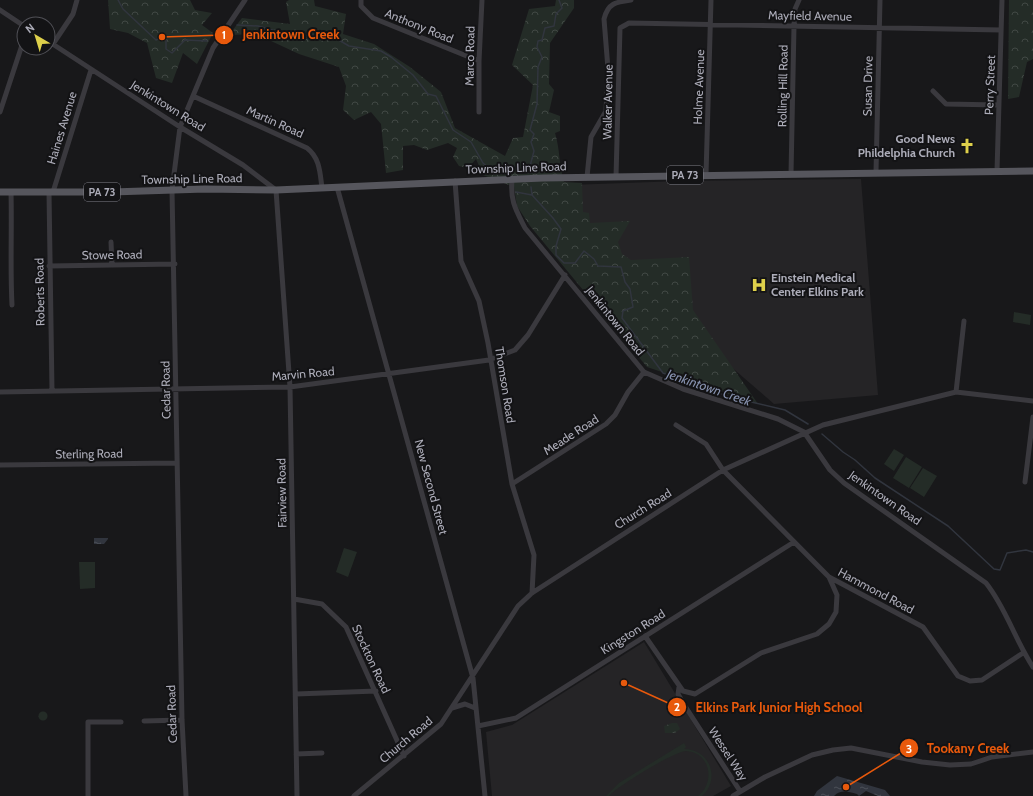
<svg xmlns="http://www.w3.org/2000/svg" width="1033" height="796" font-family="Cabin,sans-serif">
  <defs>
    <pattern id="forest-crowns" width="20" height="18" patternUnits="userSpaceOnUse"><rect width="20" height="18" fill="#242c27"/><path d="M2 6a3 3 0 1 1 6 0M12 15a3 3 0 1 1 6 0" fill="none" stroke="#414844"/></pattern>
    <pattern id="water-ripples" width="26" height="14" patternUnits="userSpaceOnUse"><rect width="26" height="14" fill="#31353e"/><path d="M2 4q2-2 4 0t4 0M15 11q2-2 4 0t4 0" fill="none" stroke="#4c5058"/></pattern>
  </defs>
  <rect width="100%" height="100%" fill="#18181a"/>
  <path fill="#252426" d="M861 179 878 395 774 404 722 359 581 219 569 185 681 181Z
    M644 642 731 786 713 796H492L486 732 512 725Z"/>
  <path fill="url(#forest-crowns)" d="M108 0H190L195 10 212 13 202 25 213 33 197 64 183 53 172 83 156 78 147 43 128 33 110 29Z
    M289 0H314L315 6 346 14 343 34 374 44 410 67 441 92 455 128 505 156 513 138 523 137 533 85 512 65 529 9 555 6 556 0H574V8L550 43 549 84 554 90 549 112 560 116V131L555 133C560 149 559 166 564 182L582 183 583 212 589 213 590 223 630 221 618 242 622 254 631 260 689 257 693 310 758 404 647 367 530 226 517 206 514 187 483 175 476 159 468 168 459 166 453 157 457 148 448 143 427 150 414 145 403 146V170L386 173 381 124 371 112 354 120 343 110 346 86 339 67 299 54 256 34 229 35 242 18 290 24 286 2Z
    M1009 0H1033V59L1027 62 1019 97 1008 99Z
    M38.5 716a4.5 4.5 0 1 1 9 0a4.5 4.5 0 1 1-9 0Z
    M672 723H677L680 729 675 733H665L664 726Z"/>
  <path fill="#242c27" d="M1014 312 1031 315 1030 325 1013 322Z
    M894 449 904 455 894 471 884 464Z
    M906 457 922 467 909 488 893 478Z
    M923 468 937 476 924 497 910 488Z
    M344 548 357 552 348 577 336 572Z
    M79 562H95V588L80 589Z
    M684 743 686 747 684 749C710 749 721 779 702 796H698C716 782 710 752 686 751 675 751 616 787 609 796H606L619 783Z"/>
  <path fill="url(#water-ripples)" d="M94 538H108V539L104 544H94Z
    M837 776 885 790 890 796H878L866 791 859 796 857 794C848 792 841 789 834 796H814L817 791Z"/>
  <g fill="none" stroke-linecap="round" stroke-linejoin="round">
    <path stroke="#31353e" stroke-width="1.5" d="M118 0 123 9 156 40 162 37 166 39V49L172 53 185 40 207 41
      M237 25 258 26 279 32 298 35 332 36 349 46 381 51 391 57 413 75 428 94 436 96 453 130 471 142 483 163 495 174
      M529 170 534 151 531 142 534 134 530 130 537 104 538 67 542 57 537 47 538 41 542 40 545 28 554 26 556 14 562 8 559 0
      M531 187 532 195
      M516 192 532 195 553 218 561 229 556 246V255L564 263H575L584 251 594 259 598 266 621 267 625 282 630 289 633 307 623 311 622 318 663 373 730 397 785 410 808 424
      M822 434 843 452 855 460 875 478 948 526 994 569 1000 570 1007 553 1026 550 1033 552"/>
    <path stroke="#3a393e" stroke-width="5" d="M361 0V6L373 18 479 61
      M0 10 24 26
      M48 41 180 127 243 165 276 190 290 387 297 796
      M53 44 73 14 77 0
      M933 91 946 104 999 105
      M193 96 307 148C320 158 320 173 322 188
      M0 112 24 39
      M479 112V61L482 0
      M997 171 1002 0
      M876 172 880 0
      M791 174 794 26 795 9 799 0
      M706 175 711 0
      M587 177 591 137 606 111 608 69 604 19C608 3 616 2 631 0
      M616 177 620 28 629 23 1001 30
      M512 180C510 201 516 210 525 228L644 372 683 389 778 419 804 432 830 470 844 483 986 583C1006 608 1015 640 1033 667
      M455 181 461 261 479 301 488 343 512 484 534 555 532 593
      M337 187 473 678 485 796
      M11 192C12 230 10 267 12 305
      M49 192 52 391
      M53 192 91 70
      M111 242 112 265
      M49 266 175 264
      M0 392 290 387 489 360 515 350 528 335 565 275
      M956 392 964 321
      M676 425 706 444 723 470 829 577 923 627 958 676 970 681 982 680 1023 653
      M0 465 177 463
      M1025 482 1033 417
      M512 484 606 424 615 415 628 392 644 372
      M294 599 322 604 346 627 404 756
      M645 636 683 691 695 694 761 653 817 634 829 624 836 612 837 595 829 577
      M679 687 678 694 683 703 740 791
      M296 694 376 691
      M452 708 465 704 475 708
      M144 721 182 720
      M478 726 516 718 794 542
      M296 754 322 753
      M88 796V722H121
      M186 796 182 720 172 190 180 127 213 48 245 0
      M354 796 441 724 518 606 532 593 723 470 823 425 956 392 1033 401
      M733 796 765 777 812 755 833 750 851 748 922 762 950 765 971 764 992 757 1033 752"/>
    <path stroke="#56565d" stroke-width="7" d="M0 192H112L205 189 276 190 543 178 1033 171"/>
  </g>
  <defs>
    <symbol id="church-bare" viewBox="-9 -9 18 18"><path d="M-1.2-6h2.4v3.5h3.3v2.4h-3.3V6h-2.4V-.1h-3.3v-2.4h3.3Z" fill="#ded04b" stroke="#131315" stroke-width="2.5" paint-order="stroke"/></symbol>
    <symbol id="hospital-bare" viewBox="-9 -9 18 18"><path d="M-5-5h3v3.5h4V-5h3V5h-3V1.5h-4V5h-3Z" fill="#ded04b" stroke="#131315" stroke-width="2.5" paint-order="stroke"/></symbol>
  </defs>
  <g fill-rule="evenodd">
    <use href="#church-bare" x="956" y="135" width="22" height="22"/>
    <use href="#hospital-bare" x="748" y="274" width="22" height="22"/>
  </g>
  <g text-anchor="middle" stroke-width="4" stroke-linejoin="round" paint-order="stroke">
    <g fill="#131315" stroke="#7e7e87" stroke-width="1">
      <rect x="667" y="166" width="36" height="18" rx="3"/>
      <rect x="84" y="183" width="36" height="18" rx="3"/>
    </g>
    <g font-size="11" font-weight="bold" fill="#acacb8">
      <text x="685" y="179">PA 73</text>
      <text x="102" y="196">PA 73</text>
    </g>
    <g font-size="12" fill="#acacb8" stroke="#131315">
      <text transform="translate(810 16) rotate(1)" y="4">Mayfield Avenue</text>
      <text transform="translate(419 26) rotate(22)" y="4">Anthony Road</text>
      <text transform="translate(470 56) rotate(-89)" y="4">Marco Road</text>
      <text transform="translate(990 85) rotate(-88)" y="4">Perry Street</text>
      <text transform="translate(783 86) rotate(-89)" y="4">Rolling Hill Road</text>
      <text transform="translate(868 86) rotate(-89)" y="4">Susan Drive</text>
      <text transform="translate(699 87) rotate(-88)" y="4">Holme Avenue</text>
      <text transform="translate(608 102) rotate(-89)" y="4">Walker Avenue</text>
      <text transform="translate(168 106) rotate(32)" y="4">Jenkintown Road</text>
      <text transform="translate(275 122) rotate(24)" y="4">Martin Road</text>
      <text transform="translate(62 128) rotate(-73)" y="4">Haines Avenue</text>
      <text transform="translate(516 168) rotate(-2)" y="4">Township Line Road</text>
      <text transform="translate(192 179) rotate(-1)" y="4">Township Line Road</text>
      <text transform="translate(112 255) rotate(-1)" y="4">Stowe Road</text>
      <text transform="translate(40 292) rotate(-91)" y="4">Roberts Road</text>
      <text transform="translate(615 321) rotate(51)" y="4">Jenkintown Road</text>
      <text transform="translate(303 374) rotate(-5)" y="4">Marvin Road</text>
      <text transform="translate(505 385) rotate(81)" y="4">Thomson Road</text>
      <text transform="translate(166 390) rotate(-91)" y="4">Cedar Road</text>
      <text transform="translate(571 435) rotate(-33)" y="4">Meade Road</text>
      <text transform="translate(89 454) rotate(-1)" y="4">Sterling Road</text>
      <text transform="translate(431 487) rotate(75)" y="4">New Second Street</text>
      <text transform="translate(282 493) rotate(-91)" y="4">Fairview Road</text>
      <text transform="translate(885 498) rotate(35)" y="4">Jenkintown Road</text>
      <text transform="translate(643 509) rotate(-32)" y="4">Church Road</text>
      <text transform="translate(876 591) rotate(28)" y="4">Hammond Road</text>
      <text transform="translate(633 632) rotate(-32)" y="4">Kingston Road</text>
      <text transform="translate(371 659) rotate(65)" y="4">Stockton Road</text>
      <text transform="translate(172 714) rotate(-92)" y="4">Cedar Road</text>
      <text transform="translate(406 740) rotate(-40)" y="4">Church Road</text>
      <text transform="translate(728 754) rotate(57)" y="4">Wessel Way</text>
    </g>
    <g font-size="12" font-weight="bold" fill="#acacb8" stroke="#131315" text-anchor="end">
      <text x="955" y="143">Good News<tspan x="955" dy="14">Phildelphia Church</tspan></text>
      <text x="771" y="282" text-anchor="start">Einstein Medical<tspan x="771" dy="14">Center Elkins Park</tspan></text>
    </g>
    <g font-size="13" font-style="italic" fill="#8792af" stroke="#131315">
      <text transform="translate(709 387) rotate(19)" y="5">Jenkintown Creek</text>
    </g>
  </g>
  <path fill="none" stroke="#e8590c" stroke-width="1.5" d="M162 37L224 35M624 683L677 707M846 787L909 748"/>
  <g fill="#e8590c" stroke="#131315" stroke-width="1.5">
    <circle cx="162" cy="37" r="4"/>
    <circle cx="624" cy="683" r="4"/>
    <circle cx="846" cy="787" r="4"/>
    <circle cx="224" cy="35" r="10"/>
    <circle cx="677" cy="707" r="10"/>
    <circle cx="909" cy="748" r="10"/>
  </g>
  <g font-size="12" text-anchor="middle" font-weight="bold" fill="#fff">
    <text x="224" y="39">1</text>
    <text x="677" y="711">2</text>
    <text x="909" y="753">3</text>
  </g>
  <g font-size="13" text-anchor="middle" font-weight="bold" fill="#e8590c" stroke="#131315" stroke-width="4" stroke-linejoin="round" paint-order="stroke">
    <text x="291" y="39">Jenkintown Creek</text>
    <text x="779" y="712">Elkins Park Junior High School</text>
    <text x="968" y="753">Tookany Creek</text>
  </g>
  <g transform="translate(36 36) rotate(322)"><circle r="19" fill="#131315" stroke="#505056"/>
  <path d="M0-3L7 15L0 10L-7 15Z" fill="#ded04b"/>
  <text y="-6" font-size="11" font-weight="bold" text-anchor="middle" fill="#acacb8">N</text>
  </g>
</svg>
